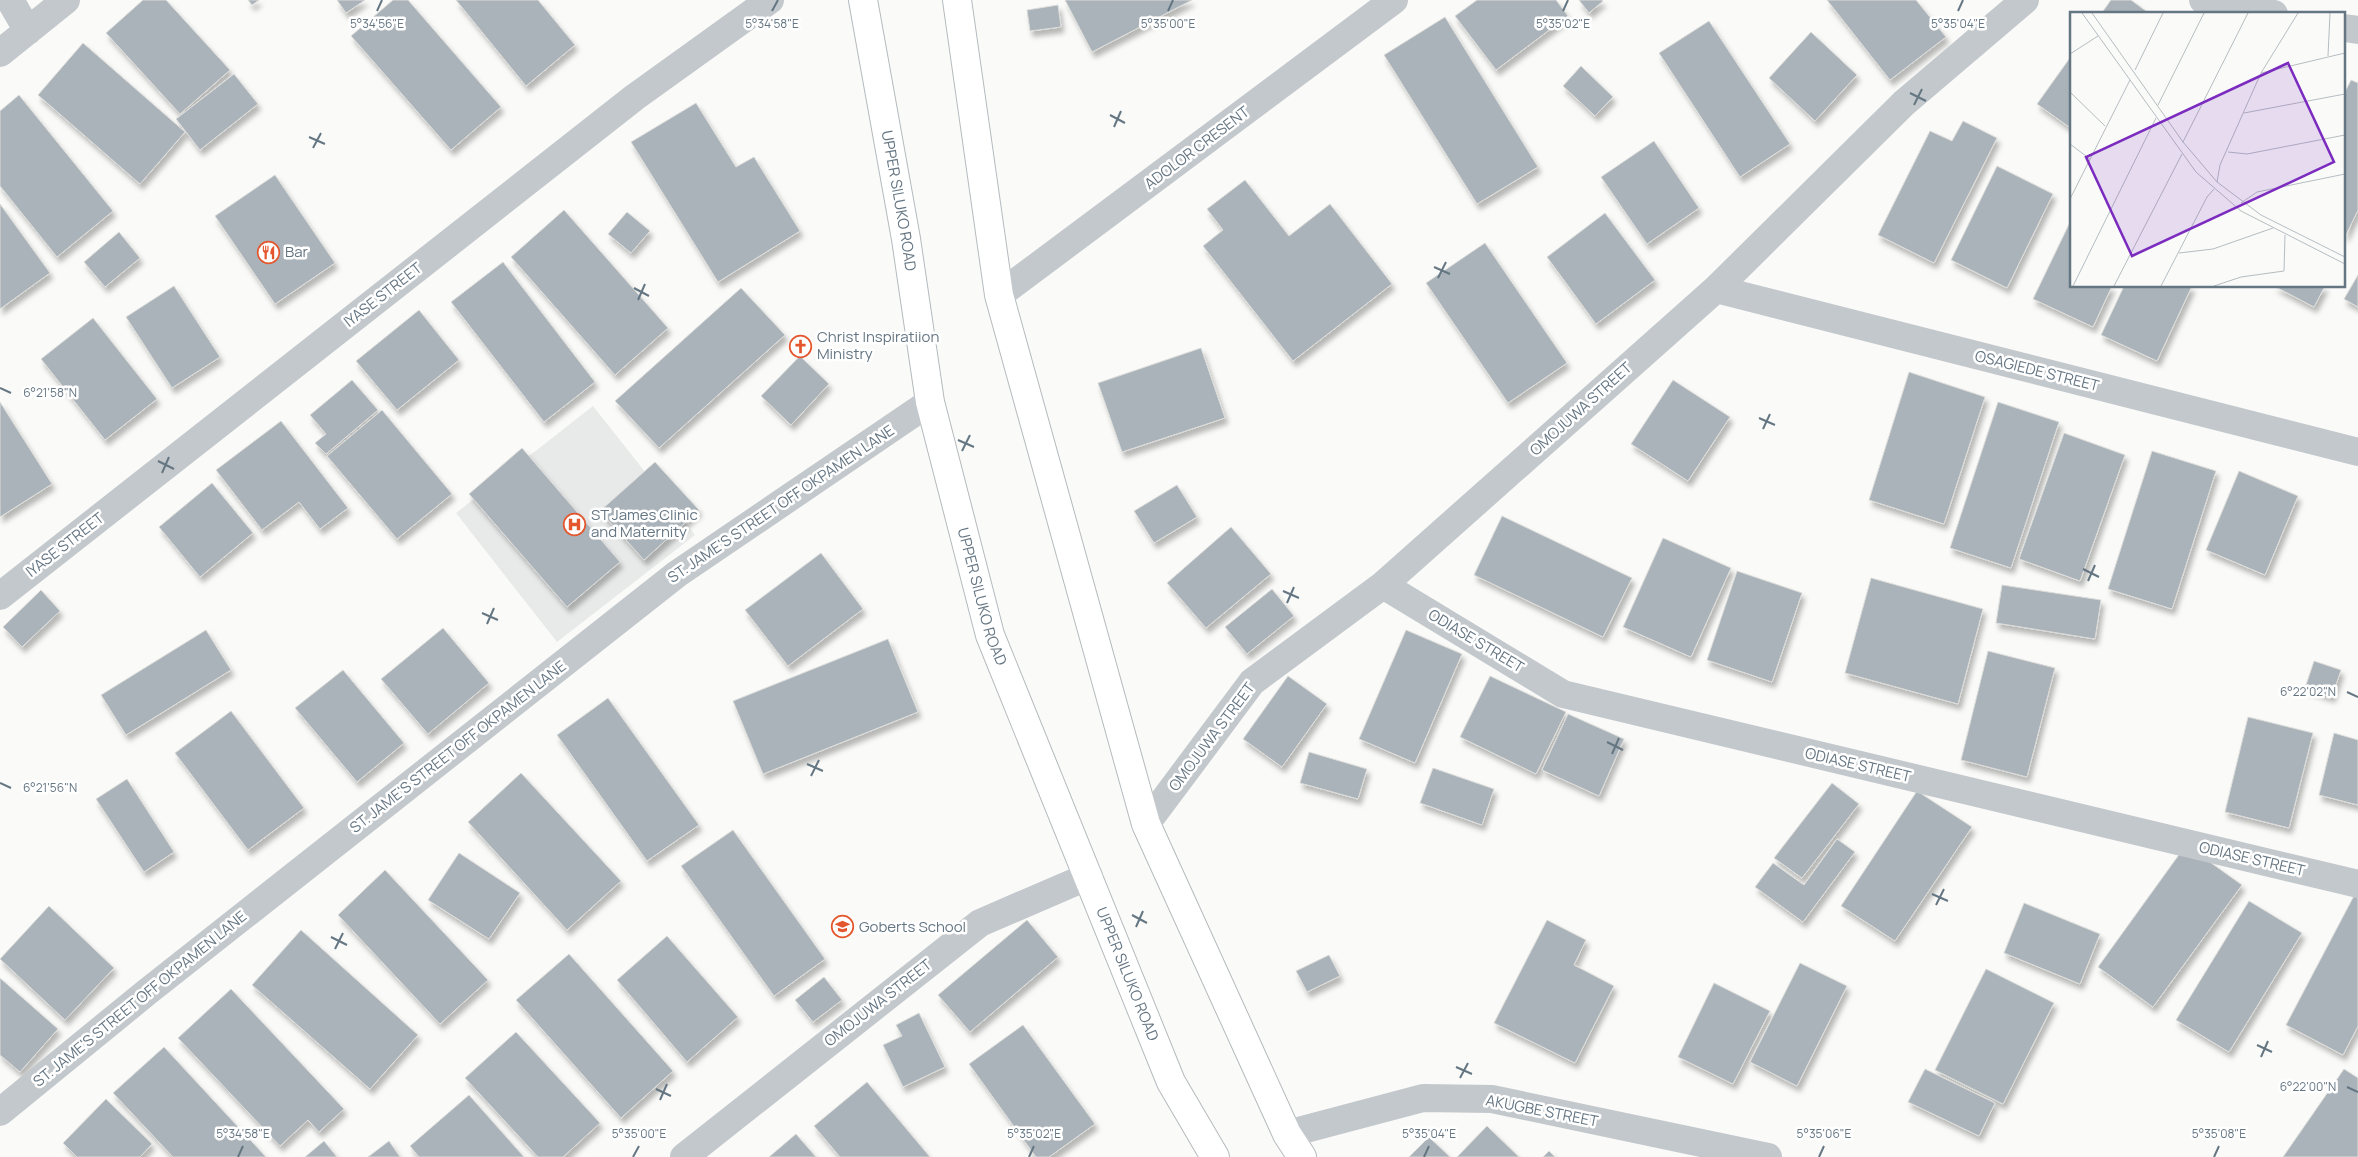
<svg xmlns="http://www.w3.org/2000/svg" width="2358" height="1157" font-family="Manrope,sans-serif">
  <defs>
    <filter id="shadow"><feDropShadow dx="3" dy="5.5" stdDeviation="2.5" flood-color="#0004"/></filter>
  </defs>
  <rect width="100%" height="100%" fill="#fafaf8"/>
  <path fill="#e8e9e9" d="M593 406 695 535 557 642 456 513Z"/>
  <path fill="#aab3b9" stroke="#dcdcda" filter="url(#shadow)" d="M143 0H166L230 70 180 114 106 33Z
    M248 0H259L252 5Z
    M337 0H365L346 13Z
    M393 0H408L501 107 451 150 351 36Z
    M456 0H538L575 45 526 86Z
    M1065 0H1192L1092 52Z
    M1477 0H1556L1568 16 1496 70 1455 16Z
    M1579 0H1602L1603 1 1589 13Z
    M1827 0H1916L1946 37 1890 80Z
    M2111 0H2131L2150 14H2101Z
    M1058 5 1061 27 1030 31 1027 10Z
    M1445 17 1538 167 1477 204 1384 55Z
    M1709 21 1790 144 1740 177 1659 53Z
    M1811 32 1857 75 1815 121 1769 78Z
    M83 43 185 132 140 184 38 95Z
    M2072 55V129L2037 104Z
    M1581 66 1613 97 1595 116 1563 86Z
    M234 74 258 104 200 150 176 119Z
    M2351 80 2358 83V210L2345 237 2344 94Z
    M19 95 113 211 57 257 0 186V111Z
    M696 103 736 167 754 157 800 231 718 282 631 142Z
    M1963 121 1997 138 1934 263 1878 235 1930 131 1952 141Z
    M1654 141 1699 208 1647 244 1601 177Z
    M1997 166 2053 194 2007 288 1951 260Z
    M275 175 335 263 275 304 215 216Z
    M1245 180 1289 236 1330 204 1392 284 1293 361 1203 246 1223 230 1207 209Z
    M0 204 50 273 0 309Z
    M564 210 668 328 615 375 511 257Z
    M627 212 650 231 631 253 608 234Z
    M1605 213 1655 280 1596 324 1547 257Z
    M2072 218V286H2112L2093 327 2033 299Z
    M119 232 140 258 105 287 84 262Z
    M1485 243 1567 363 1508 403 1426 283Z
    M503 262 595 382 544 422 451 302Z
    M2358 275V307L2344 299Z
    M174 286 220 357 172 388 126 317Z
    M2124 286H2192L2157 361 2101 335Z
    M2274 286H2325L2314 307Z
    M741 288 785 335 659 448 615 401Z
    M419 310 459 360 397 410 356 361Z
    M93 318 157 399 105 440 41 359Z
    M1201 348 1225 418 1122 452 1098 383Z
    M800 356 829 384 791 425 761 396Z
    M1909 372 1985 397 1944 524 1869 500Z
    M352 380 378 410 326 454 315 443 326 434 310 415Z
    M1673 380 1730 417 1688 481 1631 444Z
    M0 402 52 484 0 517Z
    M1998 402 2059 422 2011 568 1950 548Z
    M382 410 452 494 397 539 327 456Z
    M281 421 348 508 320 529 299 502 262 530 216 470Z
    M2064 433 2125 455 2080 581 2019 559Z
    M522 448 620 562 567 607 469 494Z
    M2152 451 2216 471 2172 609 2108 589Z
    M655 462 699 510 644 560 600 511Z
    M2239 471 2298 496 2265 575 2206 550Z
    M212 483 253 533 200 577 159 527Z
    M1177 485 1197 517 1154 543 1134 511Z
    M1502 516 1632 578 1603 637 1474 575Z
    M1231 527 1271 574 1206 628 1167 583Z
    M1663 538 1731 568 1691 657 1623 627Z
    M821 553 863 609 788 666 745 610Z
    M1737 571 1802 593 1772 682 1707 660Z
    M1871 578 1983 609 1958 704 1845 673Z
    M2002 585 2101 600 2095 639 1996 623Z
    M1272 589 1294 616 1247 654 1225 627Z
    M41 590 60 611 22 647 3 627Z
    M443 628 489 683 428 734 381 679Z
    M206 630 231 670 126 735 101 695Z
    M1406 630 1462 654 1415 763 1359 739Z
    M888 639 918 712 763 774 733 701Z
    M1988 651 2055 668 2027 777 1961 760Z
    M2314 661 2341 670 2332 697 2305 688Z
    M343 670 404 743 357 782 295 708Z
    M1288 676 1327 704 1282 767 1243 739Z
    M1490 676 1566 712 1536 774 1460 737Z
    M608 698 699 825 647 861 557 735Z
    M231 711 304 808 248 850 175 753Z
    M1568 714 1624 739 1599 796 1542 770Z
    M2248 717 2313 733 2289 828 2225 812Z
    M2334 733 2358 740V805L2319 795Z
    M1309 752 1367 769 1358 799 1300 783Z
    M1433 768 1494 789 1482 825 1420 803Z
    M521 773 621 881 567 930 468 822Z
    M127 779 174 852 144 872 96 799Z
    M1832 783 1859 804 1802 878 1774 858Z
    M1917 791 1972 827 1895 941 1841 906Z
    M733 830 825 959 774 996 681 866Z
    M1837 839 1855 852 1803 922 1755 887 1773 863 1804 885Z
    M2186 845 2242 885 2153 1007 2098 967Z
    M459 853 520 893 489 939 428 900Z
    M385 870 488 980 440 1024 338 915Z
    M2356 892 2358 893V1026L2343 1055 2286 1025Z
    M2249 901 2302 933 2229 1052 2176 1020Z
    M2024 903 2100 934 2080 984 2004 953Z
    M49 906 114 968 65 1020 0 959Z
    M1027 920 1058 957 970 1032 938 995Z
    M1547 920 1586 940 1574 965 1614 986 1575 1063 1494 1023Z
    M301 930 418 1035 370 1089 252 985Z
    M667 936 738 1017 687 1062 617 980Z
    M569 954 673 1071 621 1118 516 1000Z
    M1329 955 1340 976 1307 992 1296 971Z
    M1800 963 1847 986 1797 1086 1750 1062Z
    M1986 969 2054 1003 2003 1104 1935 1070Z
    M824 977 842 1000 813 1022 795 1000Z
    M0 978 58 1029 20 1072 0 1055Z
    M1714 983 1770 1011 1733 1084 1678 1057Z
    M231 989 344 1109 319 1132 308 1120 280 1146 178 1038Z
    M919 1013 945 1067 903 1087 883 1045 902 1036 896 1025Z
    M1023 1025 1095 1124 1049 1157H1036L969 1064Z
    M516 1032 600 1123 563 1157H538L465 1078Z
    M164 1047 266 1157H173L113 1093Z
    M1925 1069 1995 1103 1979 1136 1908 1102Z
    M2344 1069 2358 1078V1157H2283Z
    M867 1082 930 1157H840L814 1126Z
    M469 1095 524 1157H419L410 1146Z
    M106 1099 152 1144 140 1157H77L63 1143Z
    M1487 1126 1519 1157H1457Z
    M796 1134 816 1157H769Z
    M1429 1137 1450 1157H1409Z
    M324 1141 337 1157H305Z
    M389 1141 400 1157H368Z
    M1549 1151 1555 1157H1543Z"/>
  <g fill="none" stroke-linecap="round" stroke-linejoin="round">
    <defs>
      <g id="primary">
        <path id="s1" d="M863 0 906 239 930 402 990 635 1171 1082 1215 1157"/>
        <path d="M957 0 999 295 1146 824 1287 1134 1302 1157"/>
      </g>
    </defs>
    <use href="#primary" stroke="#b5babe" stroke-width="30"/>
    <path stroke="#c3c8cc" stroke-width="28" d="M10 0 28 31
      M2203 0 2274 14
      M2344 28 2358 30
      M0 53 66 0
      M1716 289 2358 452
      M999 295 1394 0
      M1383 585 1563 694 2358 884
      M0 596 635 97 770 0
      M1146 824 1252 682 1383 585 1716 289 1904 103 2025 0
      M0 1112 147 992 677 574 930 402
      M1287 1134 1423 1098 1492 1099 1768 1157
      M684 1157 980 923 1089 876"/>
    <use href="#primary" stroke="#fff" stroke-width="28"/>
  </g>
  <path fill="none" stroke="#657683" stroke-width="2" d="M377 11 382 0M772 11 778 0M1168 11 1173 0M1563 11 1568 0M1958 11 1963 0M1910 93 1926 101M1914 105 1922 89M1110 115 1125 123M1114 127 1121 111M309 137 325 144M313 148 321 133M1434 267 1450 274M1438 278 1446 262M634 288 649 296M638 300 645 284M0 388 11 393M1759 418 1775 425M1763 429 1770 414M958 440 974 447M962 451 970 435M158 461 174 469M162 473 169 457M2083 569 2099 577M2088 581 2095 565M1283 591 1299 598M1287 603 1294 587M482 613 498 620M487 624 494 608M2347 692 2358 697M1607 742 1623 750M1612 754 1619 738M807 764 823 771M811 776 819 760M0 783 11 788M1932 894 1948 901M1936 905 1944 889M1132 915 1147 923M1136 927 1143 911M331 937 347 945M335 949 343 933M2257 1045 2272 1052M2261 1057 2268 1041M1456 1067 1472 1074M1460 1078 1468 1063M2347 1087 2358 1092M656 1089 671 1096M660 1100 667 1084M238 1157 243 1146M633 1157 639 1146M1029 1157 1034 1146M1424 1157 1429 1146M1819 1157 1824 1146M2214 1157 2219 1146"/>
  <defs>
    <symbol id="restaurant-ring" viewBox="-11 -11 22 22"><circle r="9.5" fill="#fff" stroke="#e4572e" stroke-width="1.5"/><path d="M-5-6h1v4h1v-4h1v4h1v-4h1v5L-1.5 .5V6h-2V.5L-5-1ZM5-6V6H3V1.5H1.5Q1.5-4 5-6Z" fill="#e4572e"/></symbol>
    <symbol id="church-ring" viewBox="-11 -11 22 22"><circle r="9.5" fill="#fff" stroke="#e4572e" stroke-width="1.5"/><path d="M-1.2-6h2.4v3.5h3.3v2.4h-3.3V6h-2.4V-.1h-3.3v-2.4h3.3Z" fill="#e4572e"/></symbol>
    <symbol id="hospital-ring" viewBox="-11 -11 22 22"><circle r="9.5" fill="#fff" stroke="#e4572e" stroke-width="1.5"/><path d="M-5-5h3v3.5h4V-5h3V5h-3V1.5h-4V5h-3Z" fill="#e4572e"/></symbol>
    <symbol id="school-ring" viewBox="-11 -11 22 22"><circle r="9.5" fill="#fff" stroke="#e4572e" stroke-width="1.5"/><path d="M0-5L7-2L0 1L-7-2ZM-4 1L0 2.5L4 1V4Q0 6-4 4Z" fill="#e4572e"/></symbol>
  </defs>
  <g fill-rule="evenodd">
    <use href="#restaurant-ring" x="256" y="240" width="25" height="25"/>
    <use href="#church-ring" x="788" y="334" width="25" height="25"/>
    <use href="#hospital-ring" x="562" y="512" width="25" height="25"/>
    <use href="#school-ring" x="830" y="914" width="25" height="25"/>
  </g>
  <g text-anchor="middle" stroke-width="5" stroke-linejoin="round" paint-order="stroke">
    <g font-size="15" fill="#657683" stroke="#fff">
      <text transform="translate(1197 148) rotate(-37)" y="5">ADOLOR CRESENT</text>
      <text dy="5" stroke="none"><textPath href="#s1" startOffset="204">UPPER SILUKO ROAD</textPath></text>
      <text transform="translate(383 295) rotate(-38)" y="5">IYASE STREET</text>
      <text transform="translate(2037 371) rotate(14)" y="5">OSAGIEDE STREET</text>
      <text transform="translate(1581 409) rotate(-42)" y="5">OMOJUWA STREET</text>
      <text transform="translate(781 504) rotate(-34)" y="5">ST. JAME'S STREET OFF OKPAMEN LANE</text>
      <text transform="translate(65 545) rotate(-38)" y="5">IYASE STREET</text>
      <text dy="5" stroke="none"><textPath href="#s1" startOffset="609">UPPER SILUKO ROAD</textPath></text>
      <text transform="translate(1476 641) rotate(31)" y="5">ODIASE STREET</text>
      <text transform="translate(1212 737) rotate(-53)" y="5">OMOJUWA STREET</text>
      <text transform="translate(458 747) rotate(-38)" y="5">ST. JAME'S STREET OFF OKPAMEN LANE</text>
      <text transform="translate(1858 765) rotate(13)" y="5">ODIASE STREET</text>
      <text transform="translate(2252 859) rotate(13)" y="5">ODIASE STREET</text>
      <text dy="5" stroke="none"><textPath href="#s1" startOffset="1014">UPPER SILUKO ROAD</textPath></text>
      <text transform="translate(140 999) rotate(-39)" y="5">ST. JAME'S STREET OFF OKPAMEN LANE</text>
      <text transform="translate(878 1003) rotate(-38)" y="5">OMOJUWA STREET</text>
      <text transform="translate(1542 1111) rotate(11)" y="5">AKUGBE STREET</text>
    </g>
    <g font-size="15" fill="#657683" stroke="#fff" text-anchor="start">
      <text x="285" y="257">Bar</text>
      <text x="817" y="342">Christ Inspiratiion<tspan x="817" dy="17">Ministry</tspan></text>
      <text x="591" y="520">ST James Clinic<tspan x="591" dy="17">and Maternity</tspan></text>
      <text x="859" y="932">Goberts School</text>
    </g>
  </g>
  <g transform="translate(2070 12)">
    <rect width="275" height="275" fill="#fafaf8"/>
    <path fill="none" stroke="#b5bdc2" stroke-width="1" d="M12 1 126 160 171 199 275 252M22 1 113 130 147 170 191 203 275 245M0 42 28 24M258 44 260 1M65 58 93 1M191 61 275 41M0 80 35 114M88 93 134 1M174 101 275 82M113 130 178 1M0 132 20 147M158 140 177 142 275 123M147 170 150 153 191 61 228 1M0 187 60 68M171 191 187 180 275 162M109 241 143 237 203 216M3 274 86 106M44 274 112 142M91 274 137 185 144 177M144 274 171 265 214 259 215 223"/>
    <path fill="#7b2cbf" fill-opacity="0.15" stroke="#7b2cbf" stroke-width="2.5" d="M218 51 264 150 62 244 16 145Z"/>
    <rect width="275" height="275" fill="none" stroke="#657683" stroke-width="2.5"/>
  </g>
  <g font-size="12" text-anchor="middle" fill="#657683" stroke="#fff" stroke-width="5" stroke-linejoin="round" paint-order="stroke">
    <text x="377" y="28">5°34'56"E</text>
    <text x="772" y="28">5°34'58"E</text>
    <text x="1168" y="28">5°35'00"E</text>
    <text x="1563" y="28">5°35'02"E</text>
    <text x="1958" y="28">5°35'04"E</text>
    <text x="50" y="397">6°21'58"N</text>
    <text x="2308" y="696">6°22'02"N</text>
    <text x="50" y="792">6°21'56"N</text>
    <text x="2308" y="1091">6°22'00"N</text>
    <text x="243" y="1138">5°34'58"E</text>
    <text x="639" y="1138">5°35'00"E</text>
    <text x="1034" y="1138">5°35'02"E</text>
    <text x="1429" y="1138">5°35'04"E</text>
    <text x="1824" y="1138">5°35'06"E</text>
    <text x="2219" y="1138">5°35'08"E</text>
  </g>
</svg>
